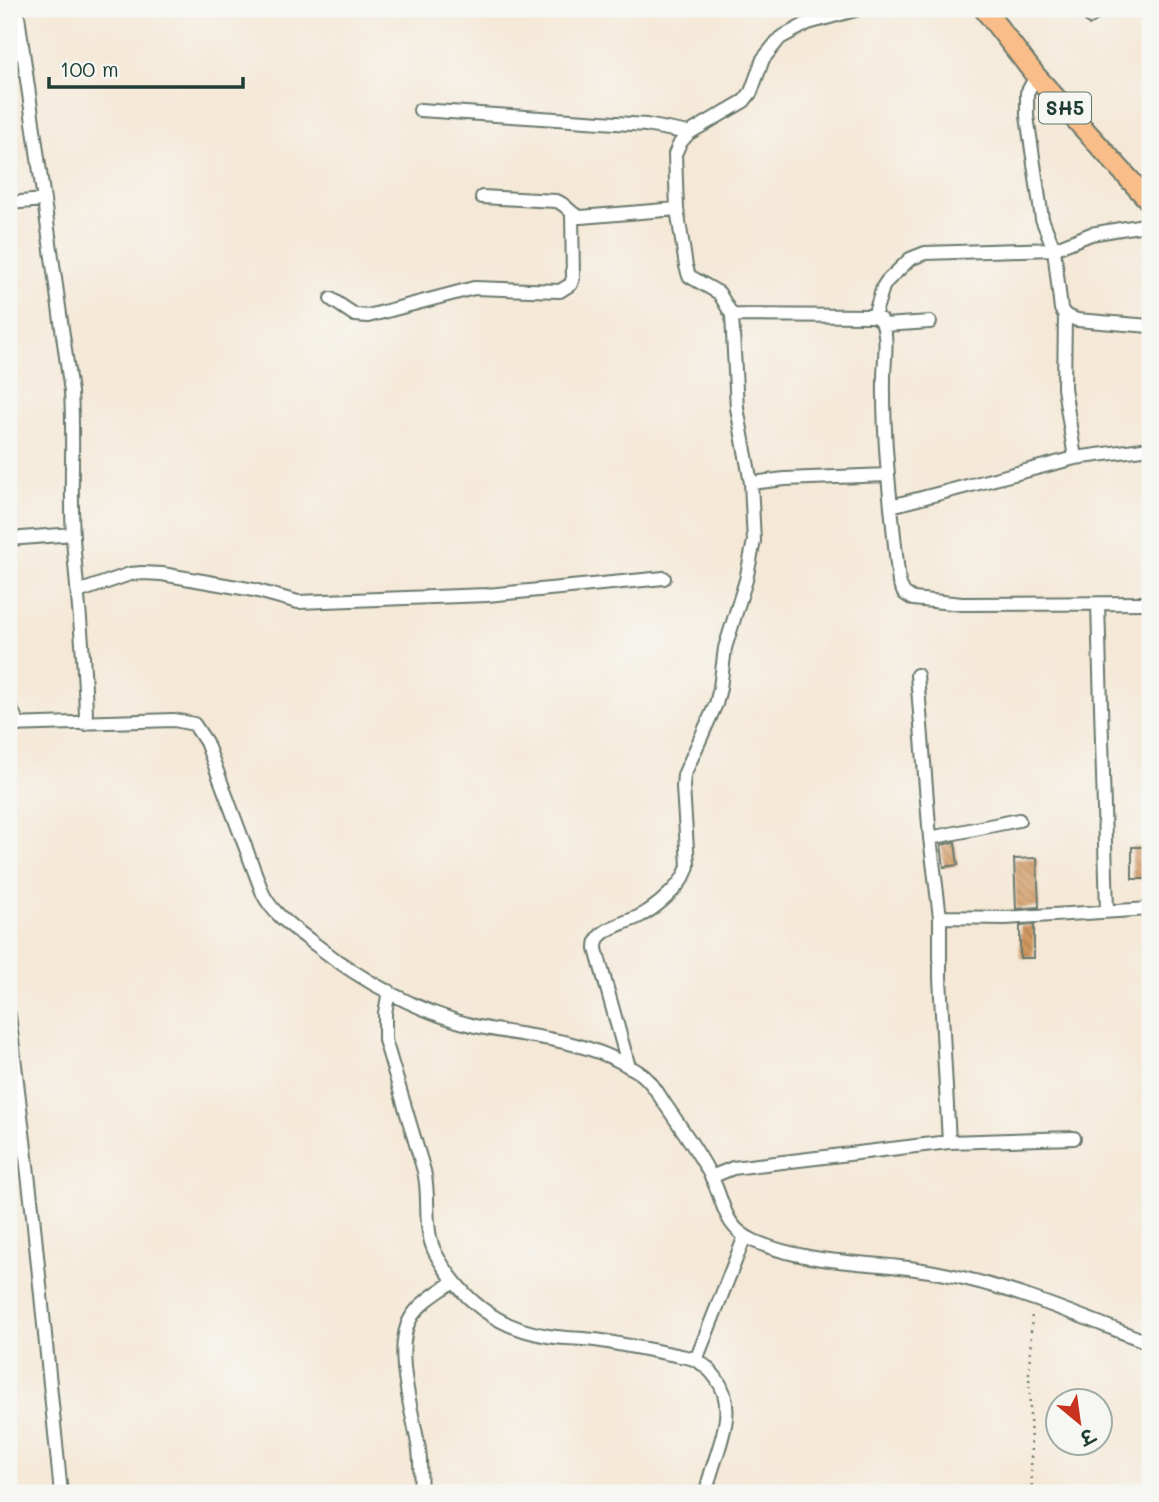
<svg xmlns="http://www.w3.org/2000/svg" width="1159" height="1502" font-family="Mali,'Playpen Sans Deva',sans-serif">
  <defs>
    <pattern id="building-back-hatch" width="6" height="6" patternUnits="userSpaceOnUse" patternTransform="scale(1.75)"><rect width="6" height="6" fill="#d19861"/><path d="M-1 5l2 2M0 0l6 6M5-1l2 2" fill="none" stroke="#a97d51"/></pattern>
  </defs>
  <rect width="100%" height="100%" fill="#f6f6f2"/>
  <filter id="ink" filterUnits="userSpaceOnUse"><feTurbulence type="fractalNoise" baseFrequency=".0143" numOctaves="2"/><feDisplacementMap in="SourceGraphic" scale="14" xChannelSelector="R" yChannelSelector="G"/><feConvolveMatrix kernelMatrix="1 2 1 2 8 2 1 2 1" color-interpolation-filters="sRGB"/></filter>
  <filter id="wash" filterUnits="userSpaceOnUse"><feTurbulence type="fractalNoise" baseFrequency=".00686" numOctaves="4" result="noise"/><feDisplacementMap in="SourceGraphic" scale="28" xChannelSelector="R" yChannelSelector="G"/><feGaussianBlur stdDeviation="1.57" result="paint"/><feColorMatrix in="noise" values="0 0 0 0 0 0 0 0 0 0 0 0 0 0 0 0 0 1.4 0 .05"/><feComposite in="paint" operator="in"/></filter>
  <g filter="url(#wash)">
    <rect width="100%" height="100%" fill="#f5e8d6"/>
    <g id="blocks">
      <path fill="url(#building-back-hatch)" d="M1088 9H1114L1089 26 1080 14Z
        M955 842 958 865 944 867 941 845Z
        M1132 847H1150V879H1132Z
        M1037 858 1039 907 1016 909 1014 859Z
        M1034 925V958H1020V926Z"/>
    </g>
  </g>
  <g filter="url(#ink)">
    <use href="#blocks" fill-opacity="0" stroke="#6a796d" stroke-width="2"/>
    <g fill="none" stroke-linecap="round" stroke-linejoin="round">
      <defs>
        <path id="street" d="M17 9 71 392C74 440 70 488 73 537 77 599 86 661 86 724
          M9 55 22 51
          M420 110 646 125 689 133
          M482 197 556 201C567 204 570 215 581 217L677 209
          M9 203 44 200
          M1150 224 1091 234 1054 249 1061 309 1065 315 1077 320 1150 326
          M331 299 355 315 368 316 474 288 560 291 571 284 573 278 572 213
          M732 315 874 316 881 320C889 335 884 361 884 378 883 447 892 515 899 583L904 593 913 599 962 604 1150 603
          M1065 315 1064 388 1075 458
          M874 316 883 287 887 281 910 259 925 253 1054 249 1042 219 1027 116V93L1036 76
          M884 325 930 322
          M751 483 785 479 888 475
          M891 506 1075 458 1150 448
          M9 539 73 534
          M78 592 130 574 142 573 162 574 254 590 298 602 487 595 664 578
          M1098 604 1107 911
          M917 675 930 838 940 917V978L949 1142
          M9 705 19 725
          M9 725 174 720 194 724 206 742 263 894C274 916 297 930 316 945 362 981 418 1012 475 1026 525 1037 577 1038 623 1063 630 1067 639 1071 645 1077 654 1085 660 1097 667 1107 683 1130 699 1153 712 1178 725 1204 723 1227 754 1241 814 1267 878 1260 940 1273 1013 1287 1082 1317 1150 1343
          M930 838 1019 820
          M940 917 1005 918 1150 909
          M389 991 385 1013V1040L424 1171C430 1195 424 1222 432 1245 436 1258 446 1270 454 1281 478 1312 510 1330 548 1336 566 1339 584 1338 602 1341 631 1346 661 1352 691 1358 702 1362 709 1368 716 1378 742 1412 712 1456 706 1493
          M9 1015 33 1216 61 1493
          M629 1067 596 949C596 942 597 938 602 934 611 926 627 922 638 917 655 909 685 884 688 865L683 787 684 775 716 704 720 688 725 648 746 580 754 541 751 483 737 408 732 315 719 293 689 276 686 266 677 209 675 154 680 143 689 133 744 101 751 92 763 59 780 38 808 23 859 9
          M711 1177 733 1168 949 1142 1074 1138
          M696 1360 745 1236
          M421 1493C420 1479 421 1464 419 1450 414 1415 391 1348 412 1316 422 1301 440 1291 454 1281"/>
        <path id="primary" d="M984 9 1036 76 1150 202"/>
      </defs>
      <use href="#street" stroke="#6a796d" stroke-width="16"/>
      <use href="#primary" stroke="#6a796d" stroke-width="23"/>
      <path stroke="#6a796d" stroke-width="2.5" stroke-dasharray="2 5" stroke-linecap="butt" d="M1032 1493 1029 1372 1032 1312"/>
      <use href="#street" stroke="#fff" stroke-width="12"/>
      <use href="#primary" stroke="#f8bd88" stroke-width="19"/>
    </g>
  </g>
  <g text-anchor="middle" stroke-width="6" stroke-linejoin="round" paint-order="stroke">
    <rect fill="#f6f6f2" stroke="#60746d" stroke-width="2" x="1039" y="92.5" width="52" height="31" rx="5"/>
    <g font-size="19" font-weight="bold" fill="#1f3d34">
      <text x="1065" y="115">SH5</text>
    </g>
  </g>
  <rect width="1159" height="1502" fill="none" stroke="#f6f6f2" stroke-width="35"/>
  <g transform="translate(1079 1422) rotate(151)"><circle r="33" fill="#f6f6f2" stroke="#a0aca6" stroke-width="2"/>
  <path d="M0-5L12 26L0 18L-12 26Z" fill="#c8321e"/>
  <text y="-10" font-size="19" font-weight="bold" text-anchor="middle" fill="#1f3d34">उ</text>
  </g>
  <path d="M49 77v10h194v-10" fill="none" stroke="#1f3d34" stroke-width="3.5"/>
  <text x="60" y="77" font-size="21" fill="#1f3d34" stroke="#f6f6f2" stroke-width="5" paint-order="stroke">100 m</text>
</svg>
